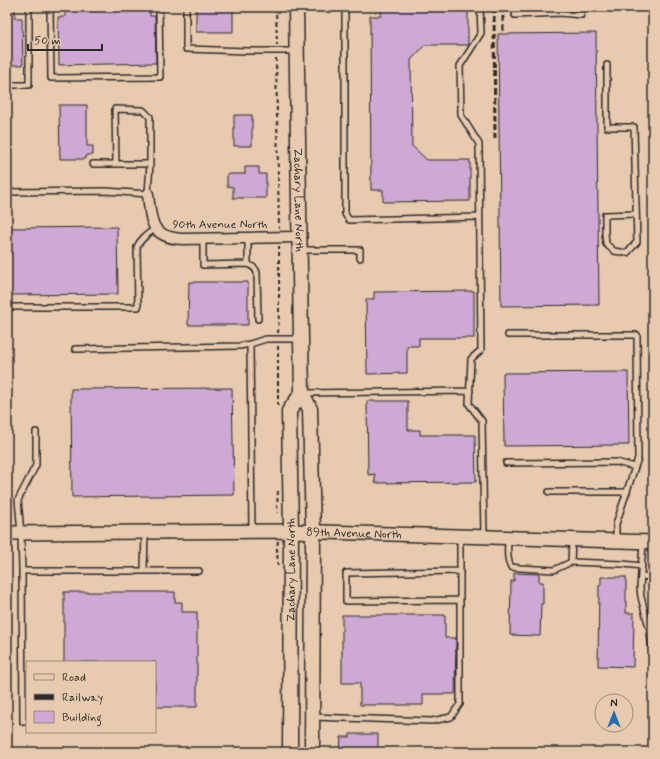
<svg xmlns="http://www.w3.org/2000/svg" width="660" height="759" font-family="Mynerve,sans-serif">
  <rect width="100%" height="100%" fill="#e8caaf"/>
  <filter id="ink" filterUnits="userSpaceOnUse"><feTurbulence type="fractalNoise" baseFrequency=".025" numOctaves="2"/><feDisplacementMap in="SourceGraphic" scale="8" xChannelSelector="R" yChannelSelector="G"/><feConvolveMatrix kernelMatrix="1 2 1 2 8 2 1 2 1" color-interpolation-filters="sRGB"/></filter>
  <g filter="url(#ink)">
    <path fill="#cda9d3" stroke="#2b2b2b" d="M7 7H15V18H22L23 65H7Z
      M65 7H150V16H155L156 63 59 65 58 17H65Z
      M196 7H233V32H196Z
      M381 7H468V45H425L411 60 412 146 427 160H470V201L383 202V190H371L370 16H381Z
      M596 33 599 305 501 306 498 34Z
      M59 105H87V146H93V155H86V159H60Z
      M234 115H252V146H234Z
      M245 167H259V174H266V198H233V187L227 186V174H245Z
      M117 227 118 294 7 295V228Z
      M189 282H248V325H188Z
      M474 291V338H419V346H407V373L367 374 366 299H374V292Z
      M628 372 629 445 504 446 503 373Z
      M232 388 234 495 72 497 71 389Z
      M367 401H408V430H420V435H475L476 482 375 483V474L368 475Z
      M514 573 539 574V582H543V604H541L540 636 510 635 511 581H514Z
      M601 577H626V613H634L633 667 598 666 599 585H601Z
      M64 592H175V602H182V612H197V707H155V662H64Z
      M342 615H445V638H456L455 694H423V705H360V683H342Z
      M350 734H378V752H340L341 737H350Z"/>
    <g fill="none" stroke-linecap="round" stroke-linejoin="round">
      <defs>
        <path id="service" d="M50 7 51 78 160 77 159 7
          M186 7V49L248 51H296
          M345 7V214L349 220 480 217
          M480 7 481 33 460 66 461 115 479 144 481 350 471 359 469 404 482 421 484 536
          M561 13 581 15 580 7
          M515 15 561 13 560 7
          M607 65V127H634L637 242 627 253 614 251 606 244 605 233V215L636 214
          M7 85H29V7
          M116 164H150
          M7 192 106 191 148 194 150 164V117L143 110 115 109 116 164H93
          M203 238V265L248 264V237
          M301 250H360V258
          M248 264C253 267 256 268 257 273L258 319
          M7 307H138L137 247C140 239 148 234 156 228
          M508 335H637L638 458 616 524V541
          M250 344 252 531
          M75 349 240 346 250 344 266 339H300
          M303 393 470 391
          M36 432V465L18 500 21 533 22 571H199
          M506 463 616 462 635 467
          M549 492H627
          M508 538C508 548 506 559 511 567L520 568 554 570 571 562
          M572 541 571 562 623 564 642 566
          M643 542 640 588 641 597 650 631 653 658
          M22 571 23 722H27
          M144 571 145 533
          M460 571 346 573V601L460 600
          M641 576 653 577
          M312 717 432 721 451 717 460 704V537"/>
        <path id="minor" d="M148 194C151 221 150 237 182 239L299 237"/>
        <g id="tertiary">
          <path id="s1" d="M7 533 291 531 653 542"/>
        </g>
        <g id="secondary">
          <path id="s2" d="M296 7 301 339 302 393 310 409 313 532 312 752"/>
          <path id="s3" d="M290 752 291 531 289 411 302 393"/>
        </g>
      </defs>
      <use href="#service" stroke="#2b2b2b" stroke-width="8"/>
      <use href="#minor" stroke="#2b2b2b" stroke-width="13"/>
      <use href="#tertiary" stroke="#2b2b2b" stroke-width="16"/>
      <use href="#secondary" stroke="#2b2b2b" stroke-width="17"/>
      <path stroke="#2b2b2b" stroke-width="2" stroke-dasharray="4 3" stroke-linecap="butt" d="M276 7 277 45
        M276 58 279 229
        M278 333 279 315V246
        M278 346V407
        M278 491 277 506 278 513
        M278 541 277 548 278 567"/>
      <use href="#service" stroke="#e8caaf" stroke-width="5"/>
      <use href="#minor" stroke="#e8caaf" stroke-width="10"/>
      <use href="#tertiary" stroke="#e8caaf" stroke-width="13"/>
      <use href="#secondary" stroke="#e8caaf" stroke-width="14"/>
      <path stroke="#2b2b2b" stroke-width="3" stroke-dasharray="6 3" stroke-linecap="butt" d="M494 7 495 139
        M503 7V34"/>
    </g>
  </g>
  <g text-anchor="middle" stroke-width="3" stroke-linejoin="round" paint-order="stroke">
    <g font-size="12" fill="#2b2b2b" stroke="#e8caaf">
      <text dy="4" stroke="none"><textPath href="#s2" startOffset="193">Zachary Lane North</textPath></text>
      <text x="220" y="228">90th Avenue North</text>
      <text dy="4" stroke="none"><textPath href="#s1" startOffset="347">89th Avenue North</textPath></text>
      <text dy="4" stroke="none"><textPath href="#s3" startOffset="182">Zachary Lane North</textPath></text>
    </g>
  </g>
  <rect width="660" height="759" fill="none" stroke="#e8caaf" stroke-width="24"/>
  <rect x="12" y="12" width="636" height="735" fill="none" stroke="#2b2b2b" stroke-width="1.5" filter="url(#ink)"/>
  <rect x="26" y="661" width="130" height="72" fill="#e8caaf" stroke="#9c8a7a"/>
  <rect x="34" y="674" width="20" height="6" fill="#e8caaf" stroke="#9c8a7a"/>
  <text x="62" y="681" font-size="12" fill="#2b2b2b">Road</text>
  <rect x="34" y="694" width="20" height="6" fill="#2b2b2b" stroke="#9c8a7a"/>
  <text x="62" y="701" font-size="12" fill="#2b2b2b">Railway</text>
  <rect x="34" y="711" width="20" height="12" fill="#cda9d3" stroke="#9c8a7a"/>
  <text x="62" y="721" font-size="12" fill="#2b2b2b">Building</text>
  <g transform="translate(614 713)"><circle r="19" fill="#e8caaf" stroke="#9c8a7a"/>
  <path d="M0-3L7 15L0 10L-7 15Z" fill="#1f6fb2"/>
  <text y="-6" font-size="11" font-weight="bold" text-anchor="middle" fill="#2b2b2b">N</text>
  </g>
  <path d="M28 44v6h74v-6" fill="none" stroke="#2b2b2b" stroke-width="2"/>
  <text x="34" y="44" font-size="12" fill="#2b2b2b" stroke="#e8caaf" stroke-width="3" paint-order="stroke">50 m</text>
</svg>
